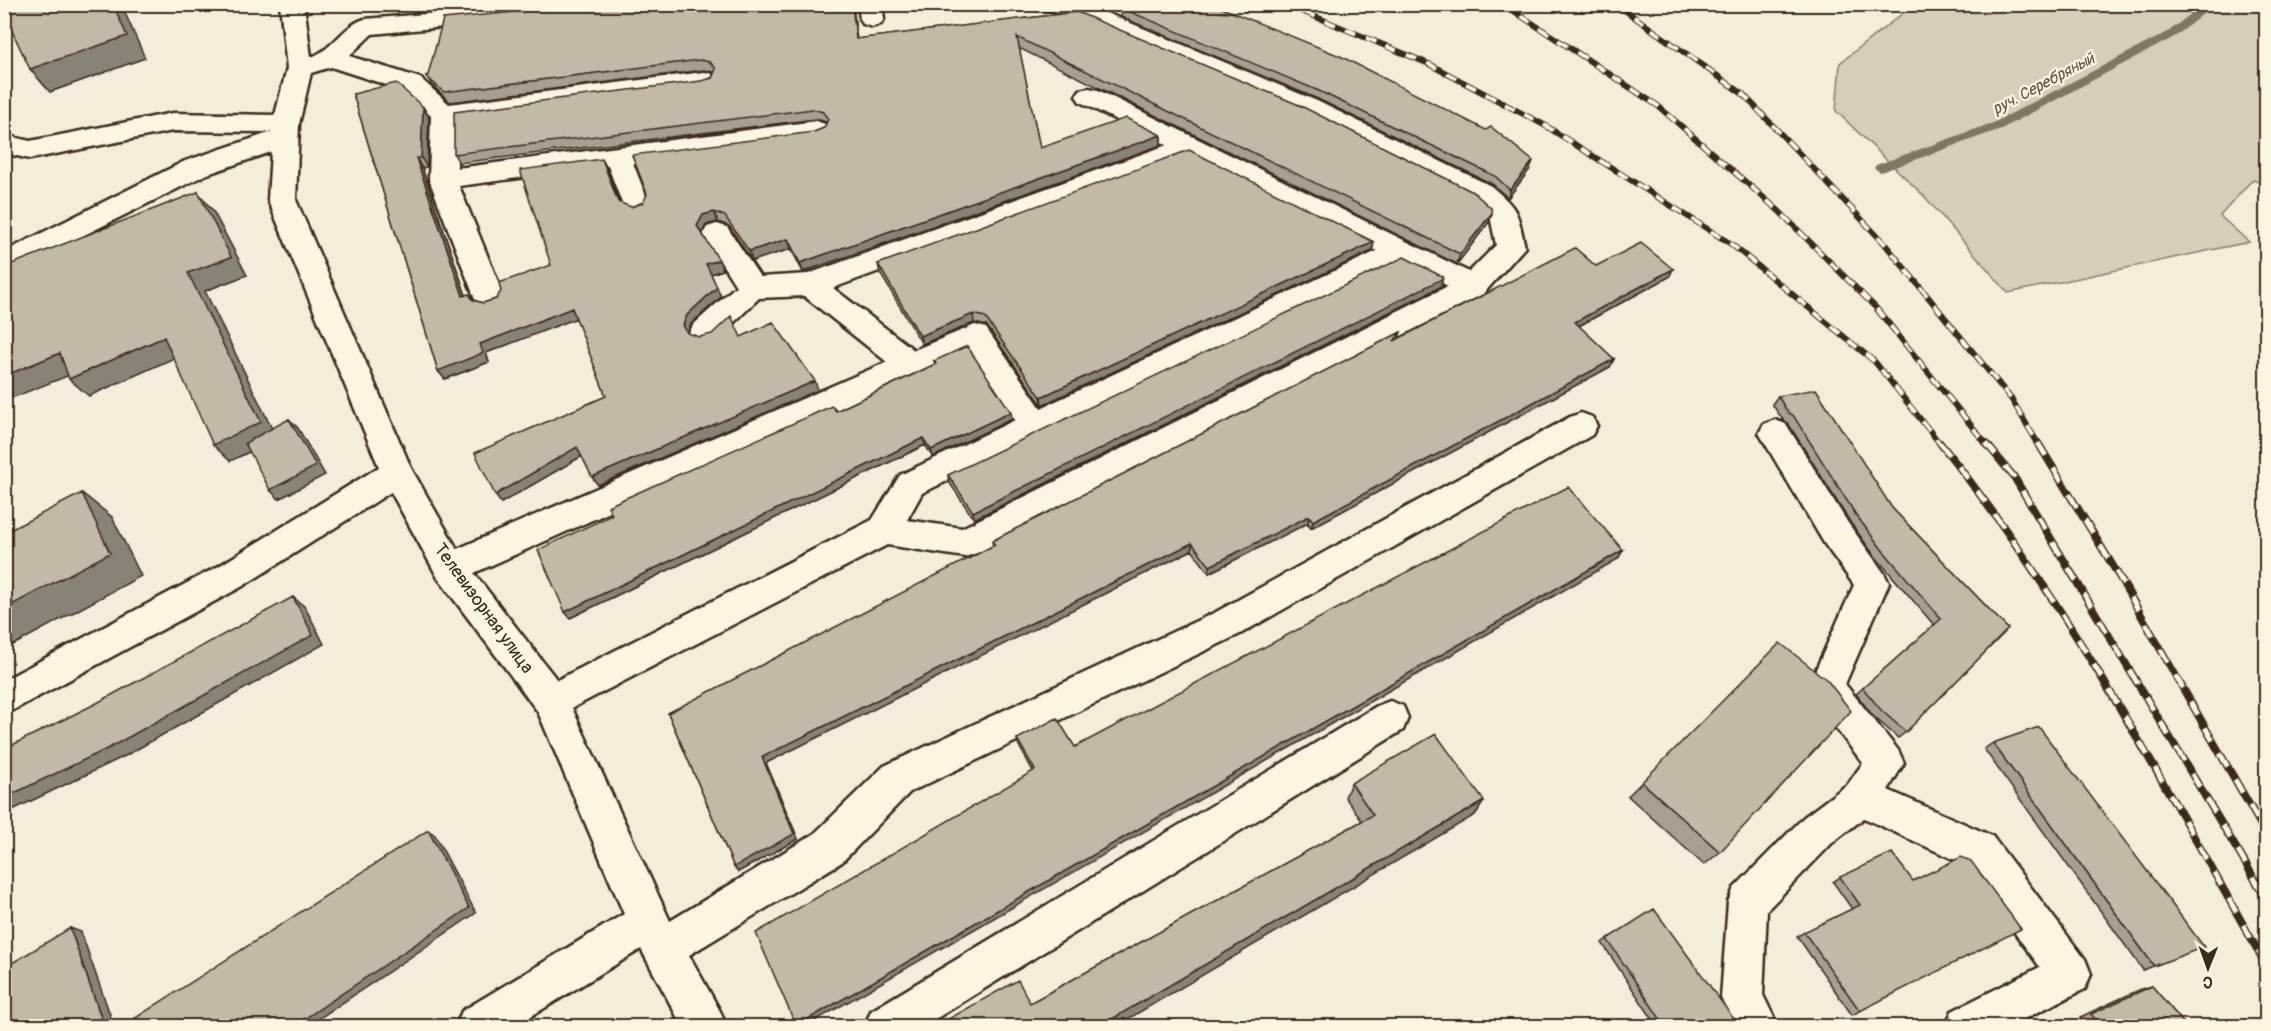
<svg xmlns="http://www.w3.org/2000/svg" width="2271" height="1031" font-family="Pangolin,sans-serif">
  <rect width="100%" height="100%" fill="#f4eddd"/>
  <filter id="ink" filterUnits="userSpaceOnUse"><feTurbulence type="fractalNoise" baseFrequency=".0167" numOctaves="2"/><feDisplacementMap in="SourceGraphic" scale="12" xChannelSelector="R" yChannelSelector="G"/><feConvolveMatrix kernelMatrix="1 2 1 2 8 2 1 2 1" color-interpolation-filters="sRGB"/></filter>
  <g filter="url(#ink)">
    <path fill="#d6cdbd" stroke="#887c6e" stroke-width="1.5" d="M1913 5H2266V184L2253 179 2220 216 2249 242 2008 293 1925 197 1836 111 1840 63Z"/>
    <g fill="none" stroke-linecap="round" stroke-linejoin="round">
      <path fill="#817466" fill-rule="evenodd" d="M2203 4H2215L2176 36 2001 129 1884 171 1880 172 1874 168 1876 165 1993 123 2168 32Z"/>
      <defs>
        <path id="minor" d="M280 4H304L311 57C333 50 343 25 365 19L486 9 495 11 498 16 495 21 486 23 372 34 349 56 420 78 449 104 704 72 713 74 717 80 713 86 704 88 457 120V168L816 121 825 124 829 130 825 136 816 139 633 163 649 204 645 211 635 214 625 211 608 166 459 186 505 299 500 307 490 310 480 307 475 299 429 179 431 116 402 90 331 67 311 73 299 124 296 200 411 468 457 549 887 362 804 296 759 298 715 341 704 344 693 341 689 333 693 325 736 286 703 234 707 227 717 224 727 227 760 277 808 274 1167 145 1080 102 1076 96 1080 90 1089 88 1098 90 1469 272 1496 245 1490 216 1471 200 1299 113 1065 14 1043 9 1040 4H1085L1317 101 1491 186C1519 210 1517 211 1525 247L1483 294 977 553 965 557 887 545 572 708 670 921 814 834 884 766 1216 612 1570 417 1581 413 1592 417 1597 426 1592 435 1240 634 910 792 842 862 689 955 720 1011 726 1026H682L641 949 515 1026H456L462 1011 624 914 538 712 438 578 391 492 243 586 4 715V680L219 566 379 467 268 200 271 152 205 175 4 275V252L185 161 272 132 173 131 30 159 4 153V135L30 141 173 113 275 115 287 68ZM1189 157 1377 251 1041 408 986 328 975 325 914 350 833 288ZM1402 263 1448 286 962 528 907 520 922 493ZM969 351 1015 420 900 475 872 520 557 680 474 573Z
          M858 4H882L884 19 881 24 872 27 863 24 860 19Z
          M1775 420 1786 424 1848 523 1884 573 1889 583 1845 684 1898 750 1904 763 1888 790 1992 836 2085 959 2091 974 2085 989 2010 1026H1946L1952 1011 2040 967 1964 864 1864 818 1832 843 1767 910 1763 995 1778 1026H1735L1721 998 1728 902 1734 888 1804 817 1848 784 1863 763 1813 699 1808 687 1854 585 1824 543 1759 433 1764 424Z
          M1390 701 1403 706 1408 718 1403 730 924 1026H865L871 1011 1377 706Z"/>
      </defs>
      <use href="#minor" stroke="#3b2a1e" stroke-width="5"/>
      <use href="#minor" fill="#fcf5e5" fill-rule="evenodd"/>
      <defs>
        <path id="rail-far1" d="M1285 4 1429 64 1546 126 1731 244 1875 362 1941 445
          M1503 4 1658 106 1779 211 1876 308 1987 445
          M1616 4 1743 94 1885 244 2012 400 2039 445"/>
        <path id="rail" d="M1940 443C2069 603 2165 787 2266 965
          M1986 443 2014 477 2266 898
          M2038 443 2116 571 2266 834"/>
      </defs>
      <use href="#rail-far1" stroke="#3b2a1e" stroke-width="6"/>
      <use href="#rail" stroke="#3b2a1e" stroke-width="8"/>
      <use href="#rail-far1" stroke="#fcf5e5" stroke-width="4" stroke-dasharray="11" stroke-linecap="butt"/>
      <use href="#rail" stroke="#fcf5e5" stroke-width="5" stroke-dasharray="15" stroke-linecap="butt"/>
    </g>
    <path fill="#a89f92" stroke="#3b2a1e" stroke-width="1.5" d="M374 4H396L375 6Z
      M451 4H495L453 8Z
      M1121 8 1530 169 1508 198 1492 184 1318 99 1121 17Z
      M1077 12 1492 213 1489 222 1457 264 1019 48 1040 148 1161 135V145L803 272 791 249 752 261 729 226 718 222 706 225 702 233 723 270 711 274 721 297 691 324 687 333 699 337H741L818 390 598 485 582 456 501 503 606 396 576 318 486 353 489 362 445 379 438 371 353 94 423 107 429 117 427 167 422 168 466 295 473 300 483 303 496 299 551 265 607 168 619 203 631 207 824 128 827 123 826 122 816 119 459 163 454 154 712 78 714 72 704 70 450 102 432 85 426 76 857 39Z
      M1374 242 1372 251 1042 405 987 326 974 323 922 344 880 273 878 264Z
      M1596 266 1673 269 1669 277 1579 326 1614 359 1610 367 1311 528 1308 523 1209 573 1192 550 766 763 798 839 738 872 734 867 668 713 993 547 992 541 1401 332 1399 338Z
      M1443 277 1441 285 1438 288 974 519 949 482 948 475Z
      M934 361 1012 419 933 457 925 445 570 618 836 411 935 364Z
      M1778 396 1892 508 2008 629 1906 732 1898 738 1873 716 1856 694 1934 625 1874 555 1850 522 1788 423 1783 420 1772 404Z
      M2266 419V428L2263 423Z
      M1623 550 1618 559 1033 771 1019 746 1017 739 1075 747Z
      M1993 743 2154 966 2143 970 1984 749Z
      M1642 782 1720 852 1704 865 1628 796Z
      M1351 783 1484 801 1475 815 1030 1003 1362 821 1345 797Z
      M1840 877 1913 881 1860 1011 1852 1015 1797 936 1852 909 1833 882Z
      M1607 939 1739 1026H1657L1602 943Z
      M2152 986 2186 1026H2088L2080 1017 2141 989Z"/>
    <path fill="#888277" stroke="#3b2a1e" stroke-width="1.5" d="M113 4H121L145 58 50 92 30 69Z
      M852 4H853L858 49 856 39Z
      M423 107 429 117 427 167 421 158Z
      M1161 135V145L803 272 800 263Z
      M416 158 422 168 469 305 463 296Z
      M602 159 607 168 623 212 618 202Z
      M1533 161 1530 169 1508 198 1510 190Z
      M198 192 213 211 247 275 205 291 277 439 230 461 213 445 188 273Z
      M714 212 718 222 706 225 701 235 697 226 703 215Z
      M1492 213 1489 222 1457 264 1460 254Z
      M788 239 791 249 752 261 749 251Z
      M1374 242 1372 251 1042 405 1041 397Z
      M719 260 723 270 710 274 706 264Z
      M1673 269 1669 277 1571 330 1575 322Z
      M1443 277 1441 285 1438 288 974 519 973 512Z
      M717 287 721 297 691 324 687 334 683 325 687 315Z
      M572 308 577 318 486 353 489 362 445 379 438 371 480 344Z
      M973 314 974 323 922 344 920 336Z
      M164 337 181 355 89 396 69 379Z
      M60 353 80 371 4 401V376Z
      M1614 359 1610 367 1311 528 1313 521Z
      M815 381 818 390 598 485 592 477Z
      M1011 412 1012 419 933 457 931 450Z
      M289 419 298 428 325 475 279 499 270 490Z
      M923 438 925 445 570 618 565 612Z
      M577 447 582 456 501 503 495 495Z
      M82 493 112 517 141 576 4 650V609Z
      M1309 516 1308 523 1209 573 1210 566Z
      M1192 543V550L766 763 798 839 738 872 734 867 762 757Z
      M1623 550 1618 559 806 1026H796Z
      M293 597 305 607 324 644 125 756 4 814V798Z
      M1484 801 1475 815 1116 1026H1100Z
      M428 830 435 835 476 913 308 1026H294Z
      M70 928 81 932 114 1026H104Z"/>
    <path fill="#c3b9aa" stroke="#3b2a1e" stroke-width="1.5" d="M4 4H113L127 36 30 69 4 14Z
      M594 4H852L856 39 1077 12 1299 105 1473 192 1491 208 1492 213 1460 254 1017 37 1040 148 1126 118 1161 135 800 263 788 239 749 251 725 216 714 212 703 215 697 226 719 260 706 264 717 287 687 315 683 325 687 333 699 337 712 334 731 316 741 337 773 322 815 381 592 477 577 447 495 495 475 453 606 396 572 308 480 344 483 353 438 371 353 94 396 83 423 107 421 158H416L463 296 469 294 473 300 483 303 496 299 501 291 499 283 551 265 520 170 602 159 618 202 631 207 643 203 647 194 632 155 814 132 824 128 828 119 823 112 813 109 454 154V112L701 81 712 78 716 69 710 62 700 60 444 92 426 76 428 75 443 19Z
      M1151 4H1212L1340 56 1486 130 1491 127 1533 161 1510 190 1495 176 1319 91 1121 8Z
      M1189 150 1374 242 1041 397 985 317 973 314 920 336 878 264Z
      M198 192 231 257 188 273 261 422 213 445 164 337 69 379 60 353 4 376V267Z
      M1641 243 1673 269 1575 322 1614 359 1313 521 1309 516 1210 566 1192 543 762 757 794 834 734 867 668 713 995 545 992 541 1401 332 1394 341 1575 248 1596 266Z
      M1404 257 1443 277 1440 280 973 512 948 475Z
      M967 346 1011 412 931 450 923 438 565 612 538 550 612 515 608 506 832 406 836 411 936 364 934 361Z
      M1816 389 1892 508 2008 629 1906 732 1881 710 1863 688 1941 619 1881 548 1856 515 1793 415 1788 413 1778 396Z
      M289 419 316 466 270 490 245 443Z
      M1568 487 1623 550 796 1026 756 933 1035 770 1017 739 1057 718 1075 747Z
      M82 493 110 553 4 609V533Z
      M293 597 313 635 109 748 4 798V749L95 704Z
      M1780 643 1827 680 1851 711 1720 852 1642 782Z
      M2039 727 2204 947 2154 966 1993 743Z
      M1436 734 1484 801 1100 1026H936L1018 980 1030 1003 1373 815 1351 783Z
      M428 830 469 908 294 1026H123Z
      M1892 853 1913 881 1961 857 1971 861 2021 929 1860 1011 1804 932 1860 905 1840 877Z
      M1654 909 1739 1026H1665L1607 939Z
      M70 928 104 1026H4V968Z
      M2152 986 2186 1026H2101L2091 1014Z"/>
  </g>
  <g text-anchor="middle" stroke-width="4.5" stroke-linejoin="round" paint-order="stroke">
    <g font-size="16" font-style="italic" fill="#645548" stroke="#fcf5e5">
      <text transform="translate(2043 83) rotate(-28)" y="6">руч. Серебряный</text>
    </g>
    <g font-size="18" fill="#3b2a1e" stroke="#fcf5e5">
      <text transform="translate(484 608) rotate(54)" y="6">Телевизорная улица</text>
    </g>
  </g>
  <rect width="2271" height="1031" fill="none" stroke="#fcf5e5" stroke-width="24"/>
  <rect x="12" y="12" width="2247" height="1007" fill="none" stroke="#3b2a1e" stroke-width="2" filter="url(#ink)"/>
  <g transform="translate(2208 968) rotate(181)" stroke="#fcf5e5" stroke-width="4.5" paint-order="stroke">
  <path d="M0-4.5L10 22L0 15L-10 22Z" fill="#3b2a1e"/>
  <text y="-9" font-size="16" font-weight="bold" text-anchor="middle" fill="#3b2a1e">С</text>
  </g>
</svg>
